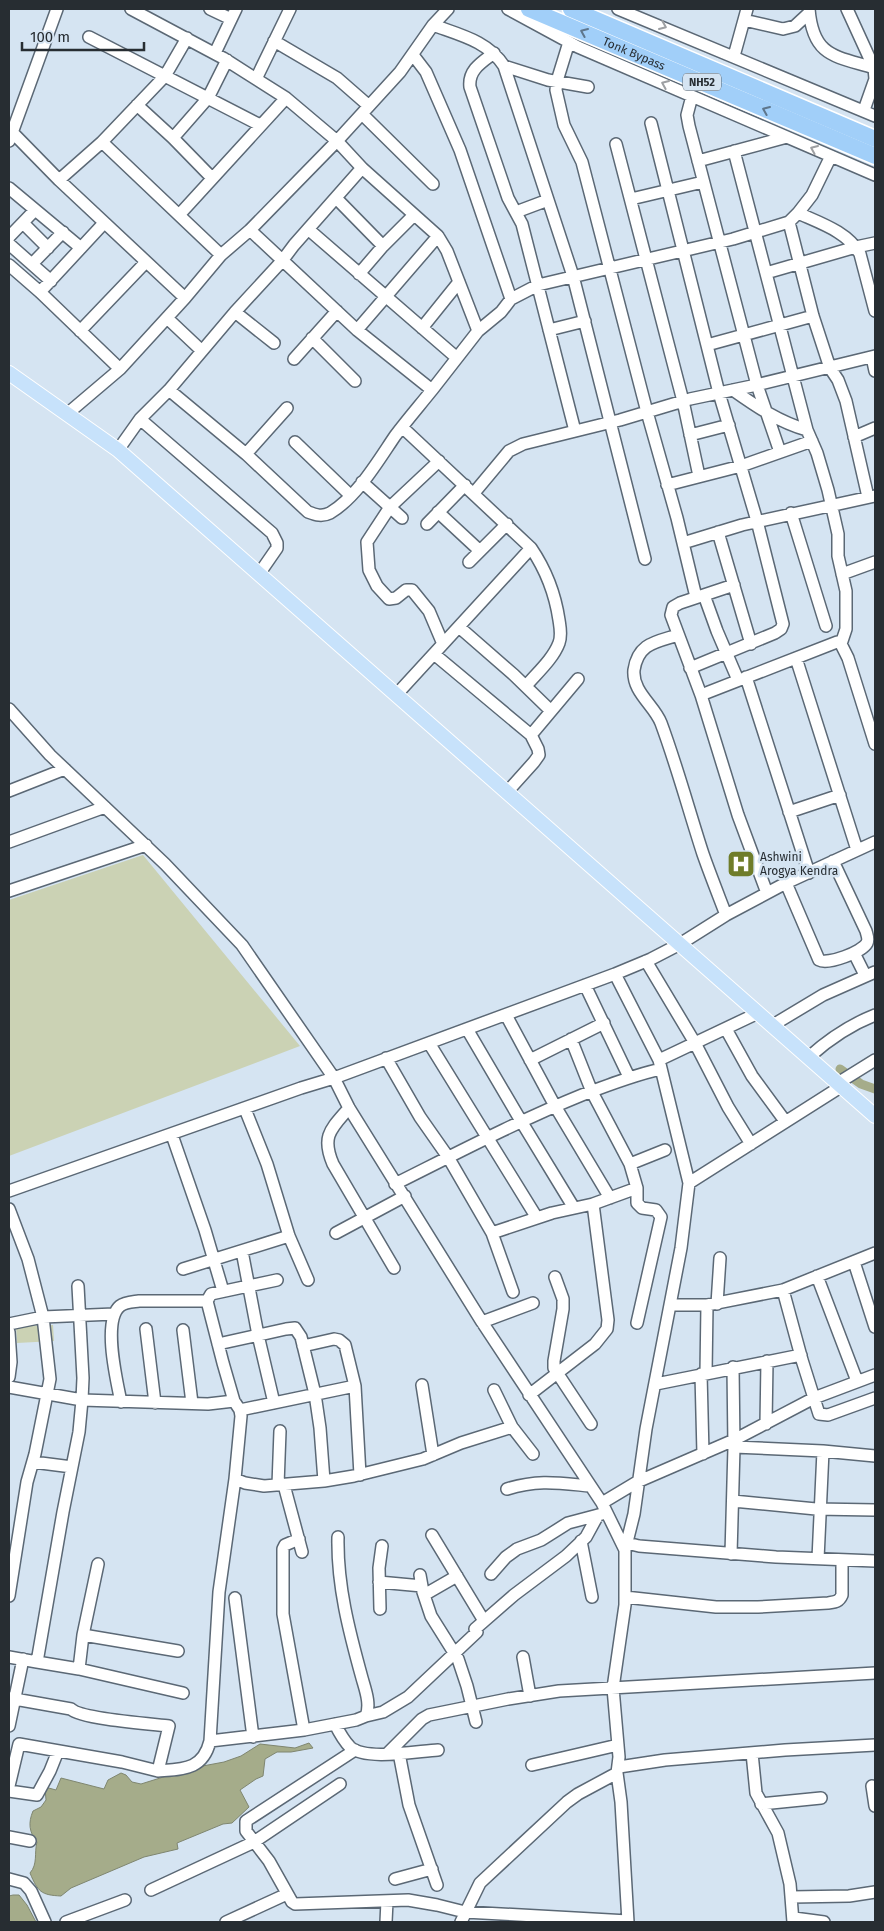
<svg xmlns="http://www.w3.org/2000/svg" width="884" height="1931" font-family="'Fira Sans',sans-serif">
  <rect width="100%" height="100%" fill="#d5e4f2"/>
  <path fill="#cbd2b4" d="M143 855 300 1046 9 1156V900Z
    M53 1325 54 1341 17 1343 16 1326Z"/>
  <path fill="#a5ac8a" stroke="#7f8670" d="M309 1743 313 1748 291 1752H277L265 1759 263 1776 256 1779 240 1790 249 1807 232 1823 223 1824 177 1843 178 1849 144 1857 71 1888 61 1896C41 1895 38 1892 30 1873 38 1864 34 1853 37 1842 29 1832 28 1823 33 1811L41 1807 46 1800 45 1787 56 1790 61 1778 104 1789 108 1780 121 1773 126 1775 132 1782 141 1784 192 1768 224 1762 241 1756 260 1744 295 1748Z
    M13 1895H19L27 1905 36 1922H9V1896Z"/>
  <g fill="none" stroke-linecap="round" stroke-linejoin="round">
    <path stroke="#a5ac8a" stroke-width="9" d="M840 1069 861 1084 875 1089"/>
    <defs>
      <path id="minor" d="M131 9 223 58 286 98
        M210 9 231 19
        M508 9 578 47 875 175
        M618 9 875 116
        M809 9C813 57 835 56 874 68
        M847 9 874 68 875 79
        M744 20 783 29 795 26 809 13
        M433 25C460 35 488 41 504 66L573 276 645 559
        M89 37 260 125
        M274 41 337 78 369 106
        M569 42 557 81 556 90 564 125 582 162 647 412 677 518 696 597
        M215 53 236 9
        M494 53C482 62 468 70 470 87L508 198 522 224 575 431
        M413 55 426 72 460 150 511 299
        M734 56 747 9
        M504 66 548 80 588 87
        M256 79 290 9
        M692 96 687 115 689 126 757 385 780 452
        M137 105 173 138 212 178
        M864 110 875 79
        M362 114 433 184
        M651 123 719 393 757 521 783 624 781 629 775 633 690 668
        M12 132 59 180 185 298 221 255 250 230 337 141 286 98 179 215
        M173 138 208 98 227 60
        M9 141 57 9
        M102 142 165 76 187 38
        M616 144 683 401 699 476
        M734 151 807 430 817 453 828 490 838 534V556L846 591V629L841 644
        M698 161 787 137
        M59 180 102 142 221 255
        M9 188 81 248
        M336 198 383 246
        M631 199 703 182
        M516 212 548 200
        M798 213C820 223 848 232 860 254L875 311
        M789 222 813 316 830 368 838 380 846 401 868 497
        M23 223 48 248
        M308 229 457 358
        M250 230 357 330 432 390 478 331 501 312 511 299 538 285 733 239 789 222 798 213 812 195 831 156
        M438 236 447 251 478 331
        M9 237 35 210
        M9 244 51 281
        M32 264 63 232
        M9 265 40 292 120 369
        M766 273 856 247 875 243
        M359 274 383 246 414 215
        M40 292 104 223
        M235 312 274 343
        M167 318 202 351
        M422 328 459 282
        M357 330 438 236 362 168
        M549 330 585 321
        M80 331 146 262
        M312 338 355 381
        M707 345 813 316
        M872 357 875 371
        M294 359 337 311
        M169 390 246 454 308 512C316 515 322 517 330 513 357 497 378 461 395 436 407 420 420 405 432 390
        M733 390C757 407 779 422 807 430
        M67 414 120 369 185 298
        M140 419 272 533 277 543V548L259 574
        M690 435 729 425
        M854 437 875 428
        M295 442 350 495
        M118 450 140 419 169 390 235 312 282 261 294 245 362 168 337 141 400 72 433 25 448 9
        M246 454 287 408
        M439 461 390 507 367 542 369 570 377 586 389 599 396 598 406 590H412L429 611 443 644
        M362 482 402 518
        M667 485 741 466 812 441
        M474 493 509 451 523 444 620 420 690 399 752 386 875 356
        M438 512 480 551
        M791 513 826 626
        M427 524 465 485
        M718 532 751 644
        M683 543 742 525 875 496
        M469 562 507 524
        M842 574 875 562
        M734 585 680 603 673 607 671 615 701 695 738 815 767 893
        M704 595 717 631 738 680
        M459 627 514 675 551 711
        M678 635C656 642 638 643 634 670 632 692 654 705 661 723 677 766 689 811 703 854 710 874 718 894 726 915
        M434 654 531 735 538 749 539 755 534 762 507 792
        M796 658 857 850
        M746 677 809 873
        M526 686C537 673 553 659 559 643 562 635 560 627 559 620 555 593 546 570 531 548
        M397 694 531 548 402 427
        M701 695 837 642 841 644 848 658 875 744
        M9 709 50 755 165 864 242 945 334 1078 349 1108 482 1322 602 1503 625 1550V1605L613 1688 619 1757 617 1773 578 1794 567 1802 480 1883 461 1922
        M531 735 578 679
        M9 791 65 769
        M789 812 840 795
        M9 842 105 807
        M786 883 819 960C828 965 862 952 867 943 869 939 867 935 866 931L833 861
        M9 891 146 845
        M854 953 865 975
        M646 961 695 1043 728 1107 751 1144
        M615 974 659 1060 689 1183 681 1248 646 1429 634 1514 625 1550
        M585 985 629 1077
        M506 1015 555 1106 610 1198
        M773 1025 823 995 875 972
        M467 1029 521 1121 574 1208
        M726 1029 752 1076 785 1121
        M571 1039 592 1092 630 1164 637 1188V1203L642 1208 656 1210 661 1217 637 1323
        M429 1043 537 1218
        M809 1057C829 1039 850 1025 875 1015
        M386 1058 420 1117 448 1157 492 1233 513 1292
        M530 1060 604 1023
        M659 1060 758 1013
        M838 1083 875 1060
        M349 1108C331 1129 321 1136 333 1164L394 1268
        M245 1109 267 1164 289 1236 308 1280
        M172 1135 205 1230 223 1291
        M630 1164 665 1150
        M689 1183 842 1086
        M395 1184C457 1153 518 1121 582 1095 608 1085 634 1075 661 1069
        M9 1191 301 1088 334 1078 615 974 651 959 680 944 726 915 786 883 875 842
        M9 1209 28 1259 43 1317 9 1324
        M336 1233 405 1196
        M492 1233 552 1213 593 1204 637 1188
        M242 1251 258 1335 274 1403
        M854 1262 875 1327
        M183 1269 289 1236
        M817 1276 857 1381
        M555 1277 563 1299V1309L554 1361V1368L591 1424
        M78 1286 83 1378 82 1400 208 1404 234 1401
        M783 1290 802 1360 819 1414 828 1415 875 1398
        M717 1304 720 1258
        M671 1305H707L783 1290 875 1253
        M482 1322 533 1303
        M146 1329 155 1403
        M183 1330 192 1403
        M9 1332 11 1362 9 1377
        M218 1344 286 1329 295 1328 301 1337 315 1394 320 1428 324 1481
        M303 1346 334 1339 339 1340 345 1345 355 1386 360 1475
        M706 1373 707 1305
        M701 1374 703 1454
        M656 1384 801 1355
        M422 1385 433 1455
        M9 1387 82 1400 79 1432 63 1512 37 1662 9 1657
        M494 1390 512 1427 533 1454
        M529 1395 595 1344 607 1329 608 1320 593 1204
        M121 1402C117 1382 102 1321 120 1306 125 1302 132 1302 139 1301H207
        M240 1410 355 1386
        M766 1424 767 1361
        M734 1447 823 1451 875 1456
        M33 1462 72 1467
        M235 1479 245 1483 264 1486 324 1481 354 1476 423 1459 461 1443 512 1427
        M278 1485 280 1431
        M284 1485 302 1552
        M507 1489C538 1479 559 1483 590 1486
        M733 1501 816 1509 875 1510
        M602 1503 637 1482 734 1440 814 1398 875 1375
        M432 1535 484 1621
        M299 1539 285 1545 283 1549V1614L304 1730
        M581 1541 592 1597
        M627 1543 639 1546 776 1557 875 1561
        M731 1554 734 1447 733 1367
        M818 1559 823 1451
        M491 1574 506 1557 517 1549 541 1540 568 1523 602 1514
        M420 1575 423 1592 431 1616 458 1659 467 1686 476 1722
        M379 1582 422 1586
        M424 1595 457 1576
        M9 1596 27 1482 35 1454 50 1379 43 1317 114 1314
        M625 1597 716 1607H758L828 1603C835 1602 839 1602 842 1595V1560
        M235 1598 253 1737
        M380 1609 379 1568 382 1546
        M475 1629 514 1595 566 1556 586 1537 598 1515
        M83 1635 178 1651
        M523 1657 530 1696
        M37 1662 79 1669 83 1635 98 1564
        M79 1669 183 1693
        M9 1698 71 1709C81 1719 152 1724 169 1726L158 1771 122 1762 19 1744 9 1786
        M366 1716 383 1712 408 1697 477 1632
        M335 1724C339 1732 344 1741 350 1747 365 1761 418 1751 438 1750
        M9 1726 23 1659
        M210 1741 304 1730 356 1720 366 1716C371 1704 365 1689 362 1678 349 1631 337 1585 338 1537
        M355 1750 246 1821V1831L269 1861 292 1902 295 1904 408 1900 437 1905 465 1912 628 1921
        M399 1753 409 1805 437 1885
        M752 1753 756 1793 778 1833 790 1884 793 1922
        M387 1754 422 1719 429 1715 508 1699 559 1691 875 1673
        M532 1765 618 1745
        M619 1767 665 1760 785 1750 875 1745
        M158 1771C183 1769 203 1770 210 1741L219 1592 235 1479 241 1416 240 1410 234 1401 223 1363 207 1301 211 1294 277 1280
        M617 1773 621 1802 628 1922
        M872 1786 875 1806
        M9 1791 37 1795 50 1771 58 1751
        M761 1804 821 1798
        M9 1837 30 1841
        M9 1879 24 1883 31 1891 45 1922
        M395 1879 432 1869
        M151 1890 254 1842 340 1784
        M792 1897 849 1896 875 1892
        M794 1918 824 1922
        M66 1922 125 1900
        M226 1922 287 1894
        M386 1922 387 1901"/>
      <path id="major" d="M9 373 118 450 875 1116"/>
      <g id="highway">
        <path id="s1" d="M529 9 875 156"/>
        <path d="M571 9 875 139"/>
      </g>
    </defs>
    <use href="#minor" stroke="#5b6875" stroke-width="14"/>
    <use href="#major" stroke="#fff" stroke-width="16"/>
    <use href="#highway" stroke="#fff" stroke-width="19"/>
    <use href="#minor" stroke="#fff" stroke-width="11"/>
    <use href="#major" stroke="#c7e2fb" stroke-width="14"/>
    <use href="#highway" stroke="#a1cff9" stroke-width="16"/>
  </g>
  <defs><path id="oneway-chevron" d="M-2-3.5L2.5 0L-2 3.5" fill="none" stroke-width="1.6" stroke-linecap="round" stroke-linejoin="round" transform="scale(1.25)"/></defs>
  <g stroke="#9ea0a3">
    <use href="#oneway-chevron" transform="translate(663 26) rotate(23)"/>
    <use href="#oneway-chevron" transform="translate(665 84) rotate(-157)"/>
    <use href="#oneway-chevron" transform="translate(814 149) rotate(-157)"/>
  </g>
  <g stroke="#5e768c">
    <use href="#oneway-chevron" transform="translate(584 32) rotate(-157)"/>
    <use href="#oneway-chevron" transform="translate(766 110) rotate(-157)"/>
  </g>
  <defs>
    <symbol id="hospital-square" viewBox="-11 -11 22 22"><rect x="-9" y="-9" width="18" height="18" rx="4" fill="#6f7d2a" stroke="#d5e4f2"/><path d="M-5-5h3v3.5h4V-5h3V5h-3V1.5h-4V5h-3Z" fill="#fff"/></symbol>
  </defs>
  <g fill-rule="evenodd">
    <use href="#hospital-square" x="725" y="848" width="32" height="32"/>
  </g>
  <g text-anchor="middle" stroke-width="5" stroke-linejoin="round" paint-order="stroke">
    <rect fill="#d5e4f2" stroke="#5b646c" stroke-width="1" x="683" y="73.5" width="38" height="17" rx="4"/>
    <g font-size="11" font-weight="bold" fill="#272d32">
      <text x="702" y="86">NH52</text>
    </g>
    <g font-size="12" fill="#272d32" stroke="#d5e4f2">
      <text dy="4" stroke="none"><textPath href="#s1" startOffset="114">Tonk Bypass</textPath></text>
    </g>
    <g font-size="12" fill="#272d32" stroke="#d5e4f2" text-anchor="start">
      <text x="760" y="861">Ashwini<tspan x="760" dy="14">Arogya Kendra</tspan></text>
    </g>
  </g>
  <rect width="884" height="1931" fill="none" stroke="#272d32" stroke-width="20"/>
  <path d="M22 42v8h122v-8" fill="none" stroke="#272d32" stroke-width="2.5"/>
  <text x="30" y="42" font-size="15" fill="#272d32" stroke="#d5e4f2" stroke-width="4" paint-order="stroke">100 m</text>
</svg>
